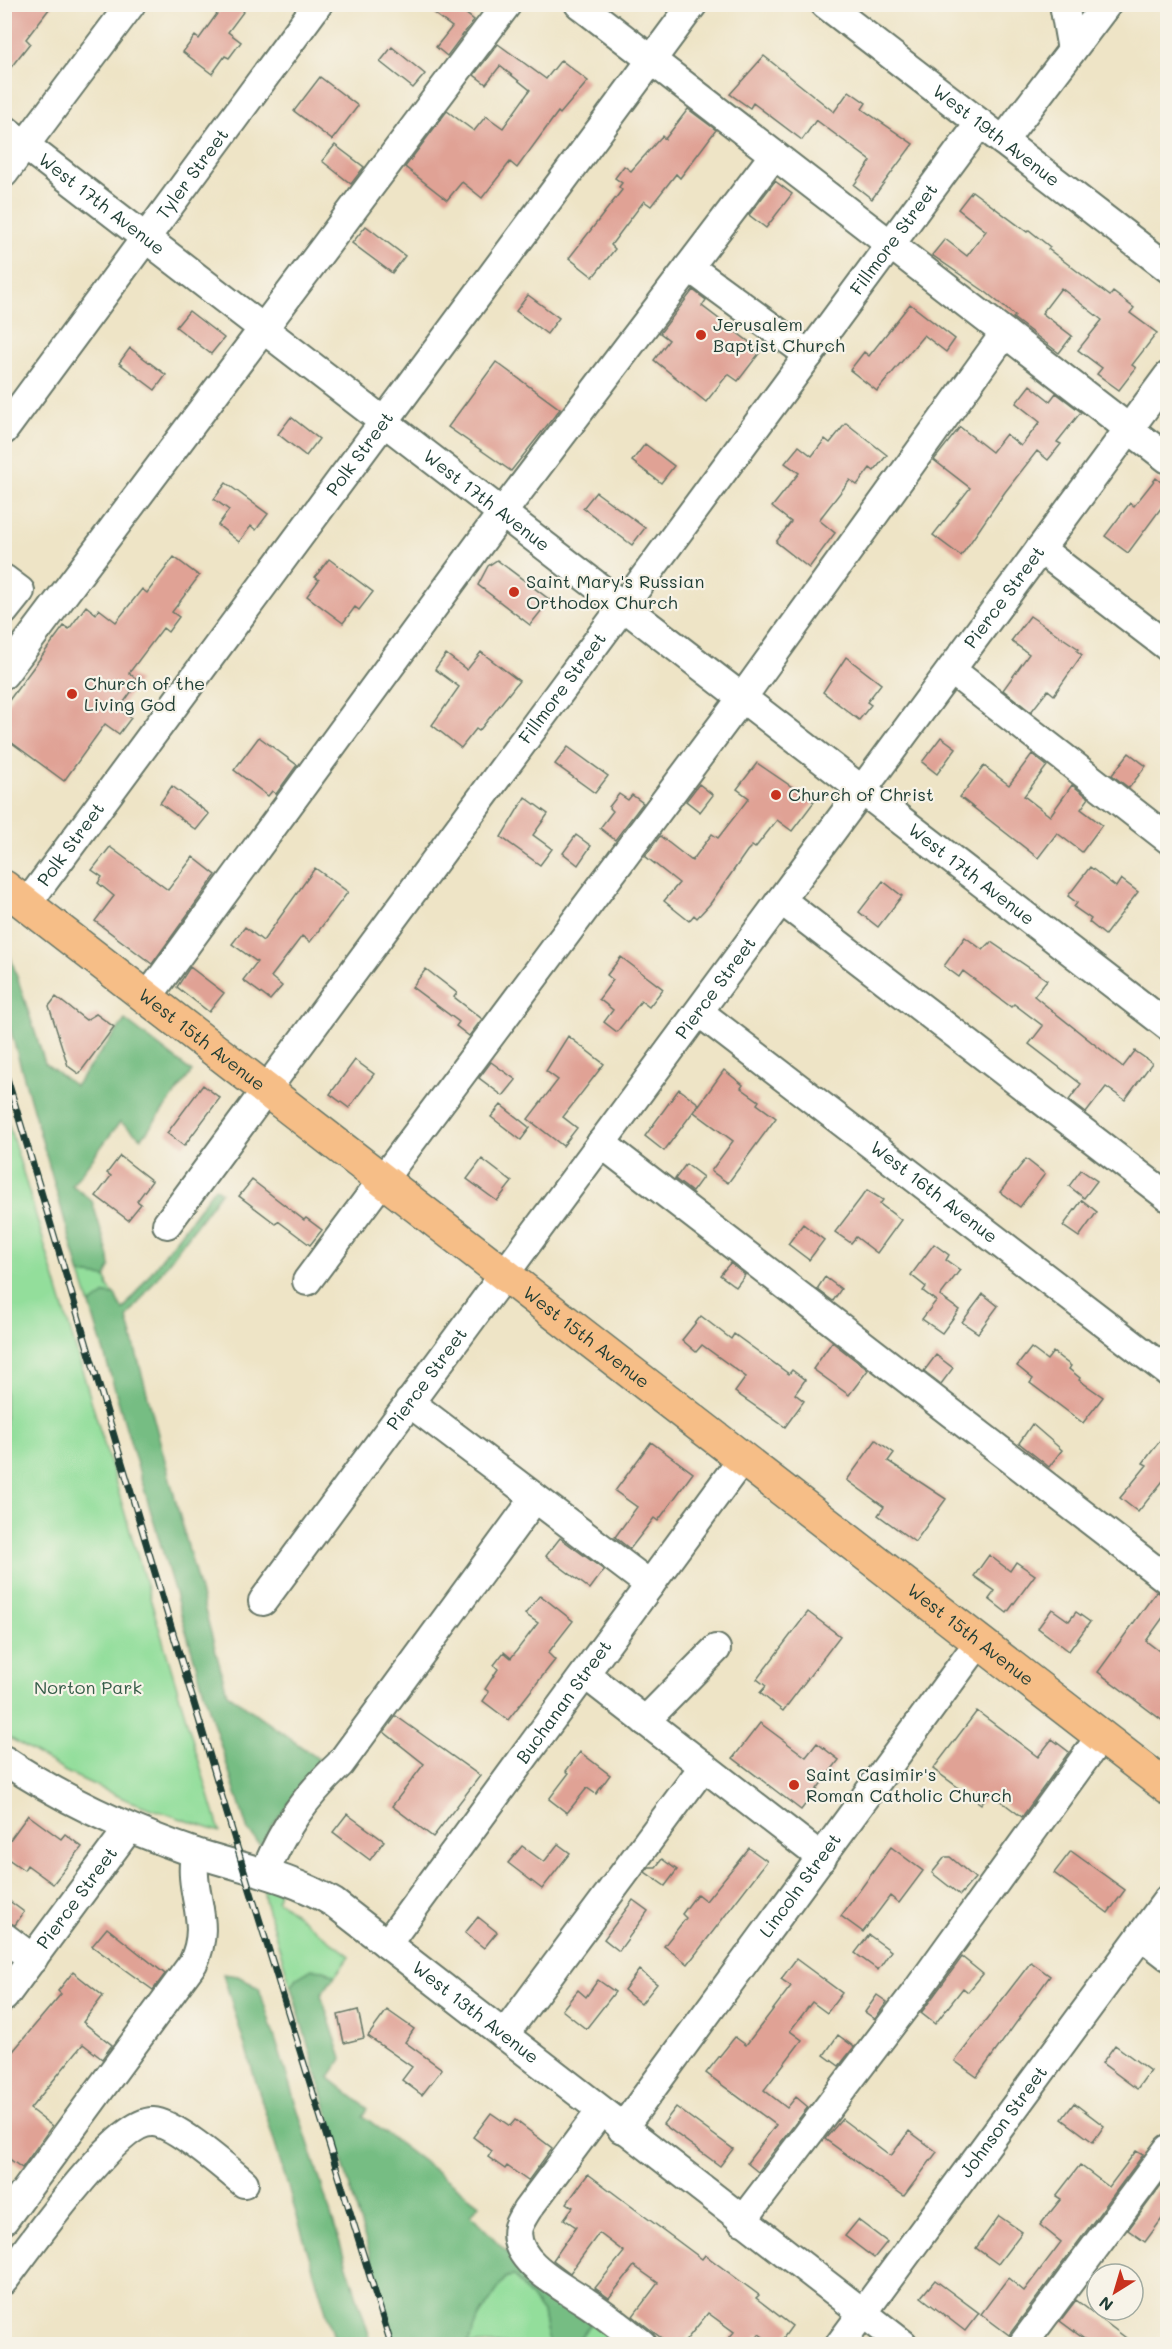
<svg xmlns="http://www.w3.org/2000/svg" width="1172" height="2349" font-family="Mali,sans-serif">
  <rect width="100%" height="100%" fill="#f7f3e8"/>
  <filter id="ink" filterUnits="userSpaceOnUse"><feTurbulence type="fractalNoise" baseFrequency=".0167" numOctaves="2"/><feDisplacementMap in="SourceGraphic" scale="12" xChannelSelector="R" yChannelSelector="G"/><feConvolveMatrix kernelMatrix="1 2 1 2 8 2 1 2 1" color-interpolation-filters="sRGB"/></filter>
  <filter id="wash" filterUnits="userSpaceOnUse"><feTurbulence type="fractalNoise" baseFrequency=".008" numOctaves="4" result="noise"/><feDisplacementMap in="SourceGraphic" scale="24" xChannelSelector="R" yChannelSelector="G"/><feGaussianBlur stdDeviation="1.35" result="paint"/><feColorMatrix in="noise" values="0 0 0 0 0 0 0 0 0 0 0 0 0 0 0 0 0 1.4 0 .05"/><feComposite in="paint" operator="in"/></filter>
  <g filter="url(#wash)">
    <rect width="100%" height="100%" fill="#eee4c6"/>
    <path fill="#93de9b" stroke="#598e68" stroke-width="1.5" d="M5 1112 220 1832 129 1801 66 1772 5 1735Z
      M80 1274 106 1277 108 1287 115 1295 105 1294 90 1305Z
      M263 1884 279 1890 277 1900 350 1956 335 1976 324 1970 297 1978 291 1987 265 1901Z
      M514 2276 543 2313 549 2344H468L479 2317 506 2277Z
      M594 2319 626 2344H575Z"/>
    <path fill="#76bd83" stroke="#4a7d5c" stroke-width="1.5" d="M5 940 45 1063 75 1086 125 1020 192 1072 142 1138 120 1122 72 1185 92 1201 109 1257 110 1267 106 1277 80 1274 5 1011Z
      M215 1187 221 1192 127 1318 227 1693 321 1761 273 1825 261 1846 248 1831 209 1709 90 1305 105 1294 115 1295 123 1310Z
      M312 1969 324 1970 335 1976 321 1995 342 2059 329 2078 368 2109 363 2116 479 2204 471 2215 503 2248 594 2319 575 2344H549L543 2313 514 2276 506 2277 479 2317 468 2344H396L291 1987 297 1978Z
      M223 1974 238 1976 259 1988 372 2344H336Z"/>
    <g id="blocks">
      <path fill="#e0a295" d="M4 4H53L26 39 30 43 4 76Z
        M224 4H249L228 32 241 42 229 58 225 56 212 74 183 52 195 36 199 39Z
        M421 4H453L474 20 447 56 436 47 452 27Z
        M498 44 546 79 561 60 588 81 560 114 558 112 517 168 510 162 482 198 462 182 447 200 405 167 447 111 474 131 486 116 503 128 530 90 500 66 486 84 474 75Z
        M392 47 425 74 413 88 380 62Z
        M764 56 834 112 849 91 866 103 862 109 913 144 872 199 854 185 871 161 816 120 802 140 753 103 750 108 730 94Z
        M320 77 358 106 332 140 294 111Z
        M688 109 716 130 680 178 676 174 651 206 644 201 611 245 615 249 593 277 569 258 622 190 619 187 622 183 615 178 624 166 631 171 662 136 665 139Z
        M335 145 364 167 351 184 322 161Z
        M775 181 792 194 766 228 749 215Z
        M972 191 1027 232 1029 230 1050 247 1048 249 1110 296 1113 292 1134 308 1130 313 1157 333 1132 365 1136 368 1119 390 1097 374 1102 368 1078 350 1102 320 1061 288 1042 313 1072 336 1059 353 1013 318 1015 316 987 293 932 255 945 239 967 256 986 231 958 209Z
        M366 226 405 256 392 273 352 243Z
        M693 290 706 300 702 306 761 351 738 381 728 374 706 402 654 360 669 340 660 333Z
        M528 295 559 318 547 334 516 311Z
        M910 304 955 339 946 352 924 335 877 391 850 370 864 352 869 356Z
        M189 311 224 338 211 354 176 327Z
        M130 348 166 375 155 390 119 363Z
        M496 362 560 409 511 471 448 427Z
        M1030 385 1050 401 1056 393 1081 412 1057 442 1061 444 1048 460 1037 451 1005 492 961 556 933 535 970 488 934 460 960 427 992 452 1006 434 1021 446 1040 422 1016 403Z
        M291 417 319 439 306 456 278 434Z
        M846 423 887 455 874 471 870 468 857 485 850 480 819 520 835 533 809 568 776 542 791 522 772 507 799 473 785 463 799 446 812 456 825 439 830 443Z
        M645 444 674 466 661 483 632 461Z
        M1156 478 1167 487V500L1128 553 1105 536 1130 503 1134 506Z
        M226 483 268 514 256 530 251 526 239 542 218 525 229 510 214 499Z
        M596 492 645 528 632 545 583 508Z
        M174 557 199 576 172 612 179 617 168 632 163 628 129 673 139 681 119 709 131 718 119 734 105 724 64 781 4 737V707L64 626 69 629 86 606 96 614 99 609 116 622 142 589 147 593Z
        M329 559 373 592 359 610 355 607 343 623 307 596 319 580 315 577Z
        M497 560 550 600 530 625 478 585 488 566Z
        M1030 616 1079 649 1077 651 1082 655 1054 695 1048 690 1031 712 1003 690 1029 654 1011 641Z
        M481 652 519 681 479 731 476 729 461 748 432 725 459 687 435 669 446 654 467 670Z
        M846 657 881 684 867 702 871 705 859 720 823 692Z
        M259 737 297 765 276 794 272 791 268 796 234 770Z
        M941 737 956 748 937 774 922 762Z
        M568 747 608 776 595 793 555 764Z
        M1129 753 1146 766 1129 788 1112 775Z
        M1032 754 1047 766 1024 796 1050 816 1072 785 1089 798 1081 809 1102 825 1082 852 1057 833 1038 858 960 797 984 766 1009 785Z
        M757 763 814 802 792 831 777 820 755 848 752 846 747 851 710 904 697 918 694 915 689 921 664 901 679 883 645 856 660 836 692 861 712 834 718 838 749 798 737 789Z
        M699 784 713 795 700 812 686 801Z
        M172 786 209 814 196 830 160 803Z
        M619 794 628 800 632 795 643 803 615 840 600 828 613 811 609 807Z
        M525 797 548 814 533 835 552 849 540 865 501 837Z
        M576 835 591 846 578 865 563 853Z
        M110 847 168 890 193 857 216 875 152 964 95 921 114 896 98 883 102 877 92 870Z
        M1090 867 1116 887 1121 879 1138 892 1105 935 1089 922 1091 919 1074 907 1077 903 1068 896Z
        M315 868 348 892 310 942 302 936 271 977 282 986 270 1000 243 980 257 962 232 944 245 927 263 941Z
        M883 881 902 896 878 927 859 912Z
        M965 937 983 950 991 942 1047 980 1034 996 1123 1067 1135 1051 1152 1063 1125 1100 1106 1087 1086 1113 1069 1100 1081 1084 1029 1044 1043 1026 1014 1004 1011 1007 963 971 959 977 944 966Z
        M621 957 663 989 649 1007 641 1001 617 1032 604 1022 613 1010 599 999 613 980 607 975Z
        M190 967 224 993 209 1012 177 987Z
        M426 969 457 993 454 997 482 1019 469 1036 456 1026 459 1022 412 987Z
        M56 997 86 1020 96 1014 114 1027 79 1074 68 1066 49 1006Z
        M568 1036 604 1064 563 1117 577 1128 563 1146 528 1119 558 1080 546 1071Z
        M355 1060 374 1074 349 1108 330 1094Z
        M491 1062 516 1080 503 1096 479 1078Z
        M724 1070 743 1085 741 1088 759 1101 757 1104 776 1118 728 1183 711 1171 733 1141 694 1112Z
        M203 1085 220 1098 184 1146 167 1133Z
        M679 1089 699 1104 664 1151 645 1136Z
        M501 1105 530 1128 521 1140 491 1117Z
        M120 1156 152 1181 137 1201 141 1204 128 1220 96 1196 111 1176 107 1173Z
        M482 1159 512 1182 497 1201 467 1179Z
        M1026 1159 1045 1174 1020 1207 1000 1192Z
        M686 1164 703 1177 692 1192 675 1179Z
        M1081 1170 1097 1181 1084 1198 1069 1186Z
        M252 1180 304 1220 306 1218 322 1230 310 1245 278 1221 276 1224 239 1196Z
        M867 1190 883 1200 880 1204 901 1220 877 1253 856 1237 851 1243 835 1232Z
        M1082 1200 1097 1212 1079 1237 1063 1226Z
        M803 1224 824 1240 809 1260 788 1244Z
        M934 1244 949 1255 946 1260 960 1270 940 1296 959 1310 942 1333 922 1319 936 1301 923 1291 926 1287 911 1275Z
        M730 1263 745 1275 736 1287 720 1275Z
        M825 1277 841 1289 833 1301 817 1289Z
        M983 1294 998 1306 978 1333 962 1322Z
        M701 1316 731 1339 734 1334 789 1374 792 1370 805 1380 795 1394 804 1401 785 1427 735 1392 746 1377 702 1345 696 1352 682 1340Z
        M832 1342 868 1370 849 1395 813 1369Z
        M1031 1348 1047 1360 1053 1352 1071 1366 1069 1369 1080 1378 1079 1380 1103 1397 1083 1423 1030 1383 1033 1379 1017 1366Z
        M936 1355 953 1368 941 1384 924 1371Z
        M1032 1424 1062 1450 1049 1467 1019 1443Z
        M1167 1431V1476L1138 1512 1120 1498 1147 1465 1143 1463Z
        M876 1440 894 1453 888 1461 946 1499 915 1542 878 1515 884 1507 847 1480Z
        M651 1442 693 1473 658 1521 654 1518 630 1549 615 1537 637 1507 615 1491Z
        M560 1538 604 1570 590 1589 546 1556Z
        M989 1555 1010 1571 1016 1562 1035 1575 1007 1613 989 1599 995 1591 974 1576Z
        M1156 1592 1167 1596V1612L1146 1641 1167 1657V1724L1098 1672Z
        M540 1595 573 1621 548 1653 555 1660 508 1720 483 1701 489 1692 485 1689 498 1669 494 1665 504 1652 511 1658 538 1623 525 1614Z
        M1052 1609 1069 1621 1076 1612 1090 1622 1069 1651 1038 1628Z
        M808 1612 840 1636 783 1711 760 1693 766 1686 757 1679Z
        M977 1711 1038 1757 1052 1739 1069 1752 1022 1817 990 1793 981 1804 933 1769Z
        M396 1716 480 1776 433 1837 392 1806 424 1764 384 1732Z
        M760 1723 806 1757 817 1743 839 1760 801 1810 733 1758Z
        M580 1752 610 1775 596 1794 587 1788 567 1813 549 1799 569 1773 566 1771Z
        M347 1814 384 1841 370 1860 333 1832Z
        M28 1815 61 1839 65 1834 82 1847 53 1884 27 1865 24 1870 4 1856V1848Z
        M558 1844 570 1853 542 1889 508 1863 522 1846 544 1862Z
        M891 1847 923 1871 899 1903 890 1896 863 1932 841 1916Z
        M749 1848 767 1861 688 1964 664 1946 686 1918 682 1914 697 1894 706 1901Z
        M1071 1851 1125 1890 1108 1913 1054 1873Z
        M945 1857H950L975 1878 960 1895 932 1873Z
        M662 1859 677 1870 665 1886 645 1872 649 1867H656Z
        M4 1897 24 1912 15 1925 4 1921Z
        M633 1900 648 1911 619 1951 604 1939Z
        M478 1917 497 1932 484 1948 465 1933Z
        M107 1928 165 1974 153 1990 92 1946Z
        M869 1935 891 1951 878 1970 855 1953Z
        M962 1957 983 1974 968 1992 963 1988 935 2024 921 2013Z
        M796 1959 842 1993 827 2013 812 2002 790 2031 802 2040 764 2090 787 2108 796 2097 808 2107 758 2172 747 2163 776 2125 706 2073 735 2037 746 2045 791 1986 781 1979Z
        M1031 1962 1050 1976 977 2077 955 2061Z
        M639 1970 657 1984 641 2004 624 1990Z
        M73 1972 103 1996 83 2022 112 2045 102 2059 83 2044 30 2109 52 2126 22 2168 4 2155V2062L61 1994 58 1991Z
        M598 1980 615 1992 586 2029 562 2010 578 1990 586 1997Z
        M877 1995 887 2002 875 2019 865 2012Z
        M358 2010 364 2038 344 2043 338 2015Z
        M387 2010 414 2029 405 2042 442 2069 422 2095 402 2080 412 2067 368 2036Z
        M838 2035 854 2047 839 2066 824 2055Z
        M1115 2045 1150 2071 1137 2089 1102 2063Z
        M1074 2103 1104 2126 1093 2142 1062 2119Z
        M676 2107 733 2149 720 2166 663 2124Z
        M491 2113 510 2126 515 2120 552 2148 528 2181 507 2166 505 2169 488 2157 492 2151 473 2137Z
        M842 2119 891 2156 909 2131 937 2152 904 2196 825 2139Z
        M1136 2151 1143 2155 1009 2335 981 2314 1008 2278 1024 2291 1061 2242 1040 2225 1061 2199 1056 2196 1080 2165 1109 2187Z
        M588 2174 702 2259 705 2255 759 2295 756 2298 792 2326 779 2344H773L759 2334 751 2344H724L734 2332 708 2313 683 2344H669L633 2316 658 2283 634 2266 609 2298 595 2288 624 2252 599 2233 570 2273 553 2260 576 2227 564 2219 573 2207 567 2203Z
        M1167 2177V2212L1145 2242 1128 2230Z
        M999 2216 1022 2232 998 2264 976 2248Z
        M858 2220 887 2242 874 2258 845 2236Z
        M935 2280 979 2313 965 2331 921 2297Z
        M1076 2300 1134 2344H1091L1060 2321Z"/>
    </g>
  </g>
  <g filter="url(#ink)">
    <use href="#blocks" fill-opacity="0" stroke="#677767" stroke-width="1.5"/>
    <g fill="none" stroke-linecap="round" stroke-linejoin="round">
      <defs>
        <g id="minor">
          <path d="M579 4 1168 459"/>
          <path id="s1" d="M825 4 1168 268"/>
          <path d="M1064 4 1072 50"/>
          <path id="s2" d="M4 129 1168 1026"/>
          <path d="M1003 141 1107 4"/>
          <path d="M4 173 131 4"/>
          <path d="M689 267 809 355"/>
          <path id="s3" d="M4 430 318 4"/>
          <path d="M1040 549 1168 647"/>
          <path d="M4 579 20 591 4 611"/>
          <path d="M951 670 1168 839"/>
          <path d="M4 674 507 4"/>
          <path d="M781 900 1168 1197"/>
          <path id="s4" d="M27 904 693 4"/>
          <path d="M147 998 502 513 774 155"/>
          <path id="s5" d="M699 1012 1168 1372"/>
          <path d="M601 1143 1168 1580"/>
          <path id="s6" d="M167 1224 980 123"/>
          <path d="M307 1281 742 698 1005 333"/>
          <path d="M409 1402 650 1585"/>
          <path id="s7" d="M263 1601 1168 376"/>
          <path d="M586 1675 822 1858"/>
          <path d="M645 1721 716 1649"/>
          <path id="s8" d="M4 1760C63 1800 126 1829 193 1852 241 1868 290 1876 334 1903L903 2344"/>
          <path d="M265 1872C285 1826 303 1799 340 1764L535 1498"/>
          <path d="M1141 1935 1168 1956"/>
          <path d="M4 1937 33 1959"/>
          <path id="s9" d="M387 1944 742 1459"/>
          <path id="s10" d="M4 1997 129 1828"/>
          <path d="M504 2035 704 1766"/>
          <path d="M600 2112 527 2210C524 2215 520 2221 518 2227 510 2261 564 2287 586 2302 606 2315 624 2330 642 2344"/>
          <path id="s11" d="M622 2129 979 1642"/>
          <path d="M4 2220 193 1963C213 1921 188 1895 195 1853"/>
          <path d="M742 2221 916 1992 1101 1736"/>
          <path d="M4 2280C28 2249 117 2120 153 2122 175 2123 226 2168 244 2183"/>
          <path id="s12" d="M840 2344 1168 1899"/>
          <path d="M1023 2344 1168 2149"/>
        </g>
        <g id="major">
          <path id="s13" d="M4 887 1168 1788"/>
        </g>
      </defs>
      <use href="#minor" stroke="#677767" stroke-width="32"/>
      <use href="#major" stroke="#677767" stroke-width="36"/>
      <use href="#minor" stroke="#fff" stroke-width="28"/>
      <use href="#major" stroke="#f6be87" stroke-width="33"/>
      <defs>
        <path id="rail" d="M4 1068 243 1867 391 2344"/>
      </defs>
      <use href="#rail" stroke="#1f3d34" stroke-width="7"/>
      <use href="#rail" stroke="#f7f3e8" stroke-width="4.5" stroke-dasharray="14" stroke-linecap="butt"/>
    </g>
  </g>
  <g fill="#c8321e" stroke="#f7f3e8" stroke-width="2">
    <circle cx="701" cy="335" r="6"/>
    <circle cx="514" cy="592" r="6"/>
    <circle cx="72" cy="694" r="6"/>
    <circle cx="776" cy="795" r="6"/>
    <circle cx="794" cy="1785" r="6"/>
  </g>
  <g text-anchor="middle" stroke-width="4.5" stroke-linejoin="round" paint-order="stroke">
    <g font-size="18" fill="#1f3d34" stroke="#f7f3e8">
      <text dy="6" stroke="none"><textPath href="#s1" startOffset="216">West 19th Avenue</textPath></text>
      <text dy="6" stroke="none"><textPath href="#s3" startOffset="318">Tyler Street</textPath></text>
      <text dy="6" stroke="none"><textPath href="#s2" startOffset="123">West 17th Avenue</textPath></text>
      <text dy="6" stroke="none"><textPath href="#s6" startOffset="1224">Fillmore Street</textPath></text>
      <text dy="6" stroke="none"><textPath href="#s4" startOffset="560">Polk Street</textPath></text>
      <text dy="6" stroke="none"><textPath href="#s2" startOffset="609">West 17th Avenue</textPath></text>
      <text dy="6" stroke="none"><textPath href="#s7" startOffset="1248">Pierce Street</textPath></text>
      <text dy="6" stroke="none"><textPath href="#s6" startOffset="666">Fillmore Street</textPath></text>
      <text dy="6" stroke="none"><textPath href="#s4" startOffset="74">Polk Street</textPath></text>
      <text dy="6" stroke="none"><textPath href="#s2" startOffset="1221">West 17th Avenue</textPath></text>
      <text dy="6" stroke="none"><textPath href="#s7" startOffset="762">Pierce Street</textPath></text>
      <text dy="6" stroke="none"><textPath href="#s13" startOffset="250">West 15th Avenue</textPath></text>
      <text dy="6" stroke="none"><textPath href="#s5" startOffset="296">West 16th Avenue</textPath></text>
      <text dy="6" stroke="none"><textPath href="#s13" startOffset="736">West 15th Avenue</textPath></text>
      <text dy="6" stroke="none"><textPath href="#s7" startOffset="276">Pierce Street</textPath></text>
      <text dy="6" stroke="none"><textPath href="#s13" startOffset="1222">West 15th Avenue</textPath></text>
      <text dy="6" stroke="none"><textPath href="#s9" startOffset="300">Buchanan Street</textPath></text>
      <text dy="6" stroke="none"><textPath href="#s11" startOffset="302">Lincoln Street</textPath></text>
      <text dy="6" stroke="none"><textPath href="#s10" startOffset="123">Pierce Street</textPath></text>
      <text dy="6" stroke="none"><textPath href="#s8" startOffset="540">West 13th Avenue</textPath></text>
      <text dy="6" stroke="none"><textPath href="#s12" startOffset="276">Johnson Street</textPath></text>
    </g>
    <g font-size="18" fill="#1f3d34" stroke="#f7f3e8" text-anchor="start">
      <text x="713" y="331">Jerusalem<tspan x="713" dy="21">Baptist Church</tspan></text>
      <text x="526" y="588">Saint Mary's Russian<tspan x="526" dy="21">Orthodox Church</tspan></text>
      <text x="84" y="690">Church of the<tspan x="84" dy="21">Living God</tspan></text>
      <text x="788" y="801">Church of Christ</text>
      <text x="806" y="1781">Saint Casimir's<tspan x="806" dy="21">Roman Catholic Church</tspan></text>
    </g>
    <g font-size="18" fill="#365d49" stroke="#f7f3e8">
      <text x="88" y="1694">Norton Park</text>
    </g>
  </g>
  <rect width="1172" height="2349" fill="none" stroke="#f7f3e8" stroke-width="24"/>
  <g transform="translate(1115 2292) rotate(217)"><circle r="28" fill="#f7f3e8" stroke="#a1aaa0" stroke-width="1.5"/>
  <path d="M0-4.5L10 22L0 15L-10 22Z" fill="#c8321e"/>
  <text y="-9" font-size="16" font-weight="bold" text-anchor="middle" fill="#1f3d34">N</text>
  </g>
</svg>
